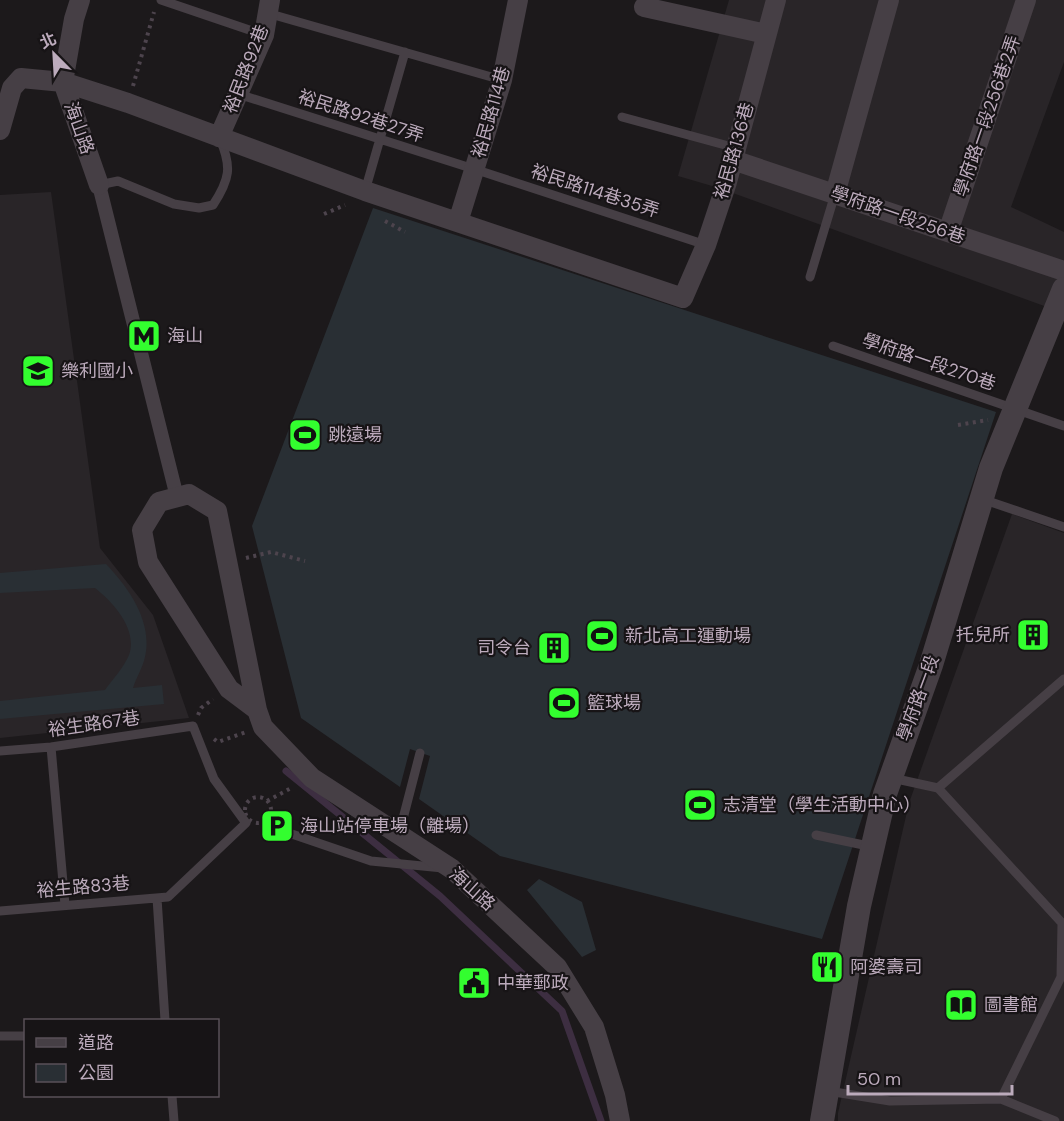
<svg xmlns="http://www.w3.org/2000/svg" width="1064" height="1121" font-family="'DM Sans','Noto Sans TC',sans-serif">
  <rect width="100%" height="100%" fill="#1c191b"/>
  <path fill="#292528" d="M729 0H1064V62L1011 207 1064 232V264L1047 307 719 188 678 176Z
    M51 192 100 548 153 615 189 718 0 738V195Z
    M1012 514 1064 533V1121H838V1113L909 803Z"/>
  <path fill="#292f34" d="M373 208 996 412 822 939 500 856 419 799 430 756 410 749 400 787 301 718 252 526Z
    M106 564C129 588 153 622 145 657 143 667 136 678 133 688L162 685 164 704 0 719V701L105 690C113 679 124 667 129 655 138 630 114 603 95 588L0 593V573Z
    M539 879 582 902 596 950 582 957 527 890Z"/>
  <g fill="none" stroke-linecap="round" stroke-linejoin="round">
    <path stroke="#3d2e41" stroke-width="7" d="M286 771 440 896 562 1011 601 1121"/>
    <path stroke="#4d444d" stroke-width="4" stroke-dasharray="3 4.5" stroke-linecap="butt" d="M133 86 154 12
      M324 214 345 205
      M385 221 405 232
      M958 425 988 420
      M246 558 271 552 305 561
      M198 715 201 708 213 699
      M214 739 218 742 246 732
      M245 810a13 13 0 1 1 26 0a13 13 0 1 1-26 0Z
      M267 801 293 787"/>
    <path stroke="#463f45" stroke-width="9" d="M161 0 264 35
      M267 13 502 80
      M238 94 474 169 706 245
      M622 117 736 148
      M99 185 118 181 174 204 199 208 213 205C230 179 232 167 220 139
      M365 191 405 52
      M810 277 835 194
      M833 346 1064 426
      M982 499 1064 527
      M51 747 65 905
      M0 751 51 747 193 726 214 779 246 823 168 897 0 911
      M892 778 938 788 1062 923 1061 977 1001 1099
      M938 788 1064 679
      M283 831 371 861 443 868
      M399 834 420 753
      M816 835 873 847
      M157 898 165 1020
      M0 1036H26
      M828 1091 890 1101 1001 1099 1055 1121
      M172 1096 174 1121"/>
    <path stroke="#463f45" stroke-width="14" d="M99 185 177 497"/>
    <path stroke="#463f45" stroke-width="20" d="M80 0 74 19 63 82 99 185
      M644 7 766 34
      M0 130 12 88 21 78 63 82 128 103 365 191 683 298 706 245 727 182 776 0
      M219 137 264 35 270 0
      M733 160 1064 271
      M835 194 889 0
      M458 222 502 80 518 0
      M948 232 1026 0
      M257 710 229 689 148 562 142 530 159 502 189 494 217 511 257 710 263 727 312 778 452 869 557 967 594 1027 615 1095 620 1121"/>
    <path stroke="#463f45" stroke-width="24" d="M822 1121 859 906 885 794 931 665 991 468 1064 289"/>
  </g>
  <defs>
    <symbol id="metro-square" viewBox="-11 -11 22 22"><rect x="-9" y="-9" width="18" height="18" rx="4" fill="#33fe2f" stroke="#171416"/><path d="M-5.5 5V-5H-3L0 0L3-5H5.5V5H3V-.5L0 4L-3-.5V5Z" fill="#111"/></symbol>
    <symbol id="school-square" viewBox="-11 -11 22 22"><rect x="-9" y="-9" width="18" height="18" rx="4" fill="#33fe2f" stroke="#171416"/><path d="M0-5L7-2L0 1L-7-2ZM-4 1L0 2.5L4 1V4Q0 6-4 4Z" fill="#111"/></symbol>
    <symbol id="stadium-square" viewBox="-11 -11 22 22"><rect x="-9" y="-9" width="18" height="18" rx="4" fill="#33fe2f" stroke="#171416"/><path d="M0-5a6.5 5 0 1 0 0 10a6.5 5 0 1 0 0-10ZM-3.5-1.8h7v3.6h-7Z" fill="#111"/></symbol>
    <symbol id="building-square" viewBox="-11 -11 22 22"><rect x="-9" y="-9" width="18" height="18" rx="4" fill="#33fe2f" stroke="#171416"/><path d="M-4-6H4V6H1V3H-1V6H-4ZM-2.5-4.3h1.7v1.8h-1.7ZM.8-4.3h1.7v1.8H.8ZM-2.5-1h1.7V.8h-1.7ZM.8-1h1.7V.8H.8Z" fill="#111"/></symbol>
    <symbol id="parking-square" viewBox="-11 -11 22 22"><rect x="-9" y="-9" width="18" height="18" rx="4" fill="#33fe2f" stroke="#171416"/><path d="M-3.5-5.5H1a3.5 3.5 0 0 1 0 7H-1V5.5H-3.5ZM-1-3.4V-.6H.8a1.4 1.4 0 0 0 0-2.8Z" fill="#111"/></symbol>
    <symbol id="restaurant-square" viewBox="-11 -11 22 22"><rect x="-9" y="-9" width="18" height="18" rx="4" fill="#33fe2f" stroke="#171416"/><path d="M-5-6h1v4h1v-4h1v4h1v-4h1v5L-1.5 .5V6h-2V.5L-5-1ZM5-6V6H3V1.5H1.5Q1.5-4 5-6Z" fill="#111"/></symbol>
    <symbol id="civic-square" viewBox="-11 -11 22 22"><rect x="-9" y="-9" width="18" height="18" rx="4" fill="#33fe2f" stroke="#171416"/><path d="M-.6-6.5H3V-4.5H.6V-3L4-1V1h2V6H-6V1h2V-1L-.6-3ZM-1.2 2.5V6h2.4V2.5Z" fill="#111"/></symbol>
    <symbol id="library-square" viewBox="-11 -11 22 22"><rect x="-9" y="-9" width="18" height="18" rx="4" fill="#33fe2f" stroke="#171416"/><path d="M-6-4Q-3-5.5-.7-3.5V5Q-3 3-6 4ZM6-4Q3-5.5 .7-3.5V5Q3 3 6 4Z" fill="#111"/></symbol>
  </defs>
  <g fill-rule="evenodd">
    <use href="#metro-square" x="125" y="317" width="38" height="38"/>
    <use href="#school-square" x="19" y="352" width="38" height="38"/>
    <use href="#stadium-square" x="286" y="416" width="38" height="38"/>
    <use href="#building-square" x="1014" y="616" width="38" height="38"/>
    <use href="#stadium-square" x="583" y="617" width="38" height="38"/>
    <use href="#building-square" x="535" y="629" width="38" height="38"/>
    <use href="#stadium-square" x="545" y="684" width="38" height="38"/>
    <use href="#stadium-square" x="681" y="786" width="38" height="38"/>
    <use href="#parking-square" x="258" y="807" width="38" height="38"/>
    <use href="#restaurant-square" x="808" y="948" width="38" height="38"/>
    <use href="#civic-square" x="455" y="964" width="38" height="38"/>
    <use href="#library-square" x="942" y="986" width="38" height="38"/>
  </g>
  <g text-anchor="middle" stroke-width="4.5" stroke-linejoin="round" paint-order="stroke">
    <g font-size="18" fill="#bcabbc" stroke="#171416">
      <text transform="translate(246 69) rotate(-69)" y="6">裕民路92巷</text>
      <text transform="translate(491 112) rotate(-74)" y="6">裕民路114巷</text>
      <text transform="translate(361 116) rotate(18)" y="6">裕民路92巷27弄</text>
      <text transform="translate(987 116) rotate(-71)" y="6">學府路一段256巷2弄</text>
      <text transform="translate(79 128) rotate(70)" y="6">海山路</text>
      <text transform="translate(734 151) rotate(-74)" y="6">裕民路136巷</text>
      <text transform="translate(595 191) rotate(18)" y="6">裕民路114巷35弄</text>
      <text transform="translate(898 215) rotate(19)" y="6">學府路一段256巷</text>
      <text transform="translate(929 362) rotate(19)" y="6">學府路一段270巷</text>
      <text transform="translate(918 698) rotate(-70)" y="6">學府路一段</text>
      <text transform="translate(94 724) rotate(-8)" y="6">裕生路67巷</text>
      <text transform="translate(83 887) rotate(-5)" y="6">裕生路83巷</text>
      <text transform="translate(472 889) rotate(42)" y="6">海山路</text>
    </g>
    <g font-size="18" fill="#bcabbc" stroke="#171416" text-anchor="start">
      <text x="167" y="342">海山</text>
      <text x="61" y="377">樂利國小</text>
      <text x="328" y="441">跳遠場</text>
      <text x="1010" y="641" text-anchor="end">托兒所</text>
      <text x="625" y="642">新北高工運動場</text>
      <text x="531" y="654" text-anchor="end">司令台</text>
      <text x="587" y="709">籃球場</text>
      <text x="723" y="811">志清堂（學生活動中心）</text>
      <text x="300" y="832">海山站停車場（離場）</text>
      <text x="850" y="973">阿婆壽司</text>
      <text x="497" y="989">中華郵政</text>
      <text x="984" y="1011">圖書館</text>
    </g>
  </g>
  <rect x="24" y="1019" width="195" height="78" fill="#171416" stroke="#595058" stroke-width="1.5"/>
  <rect x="36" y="1038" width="30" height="9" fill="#463f45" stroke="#595058" stroke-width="1.5"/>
  <text x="78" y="1049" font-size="18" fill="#bcabbc">道路</text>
  <rect x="36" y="1064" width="30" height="18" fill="#292f34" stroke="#595058" stroke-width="1.5"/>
  <text x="78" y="1079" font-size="18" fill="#bcabbc">公園</text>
  <g transform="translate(54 54) rotate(336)" stroke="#171416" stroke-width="4.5" paint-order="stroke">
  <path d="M0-4.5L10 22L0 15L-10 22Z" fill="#bcabbc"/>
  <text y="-9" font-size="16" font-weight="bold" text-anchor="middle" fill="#bcabbc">北</text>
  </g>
  <path d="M848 1085v9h164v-9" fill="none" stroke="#bcabbc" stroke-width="3"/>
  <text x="857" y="1085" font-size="18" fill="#bcabbc" stroke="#171416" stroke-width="4.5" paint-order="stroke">50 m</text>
</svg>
